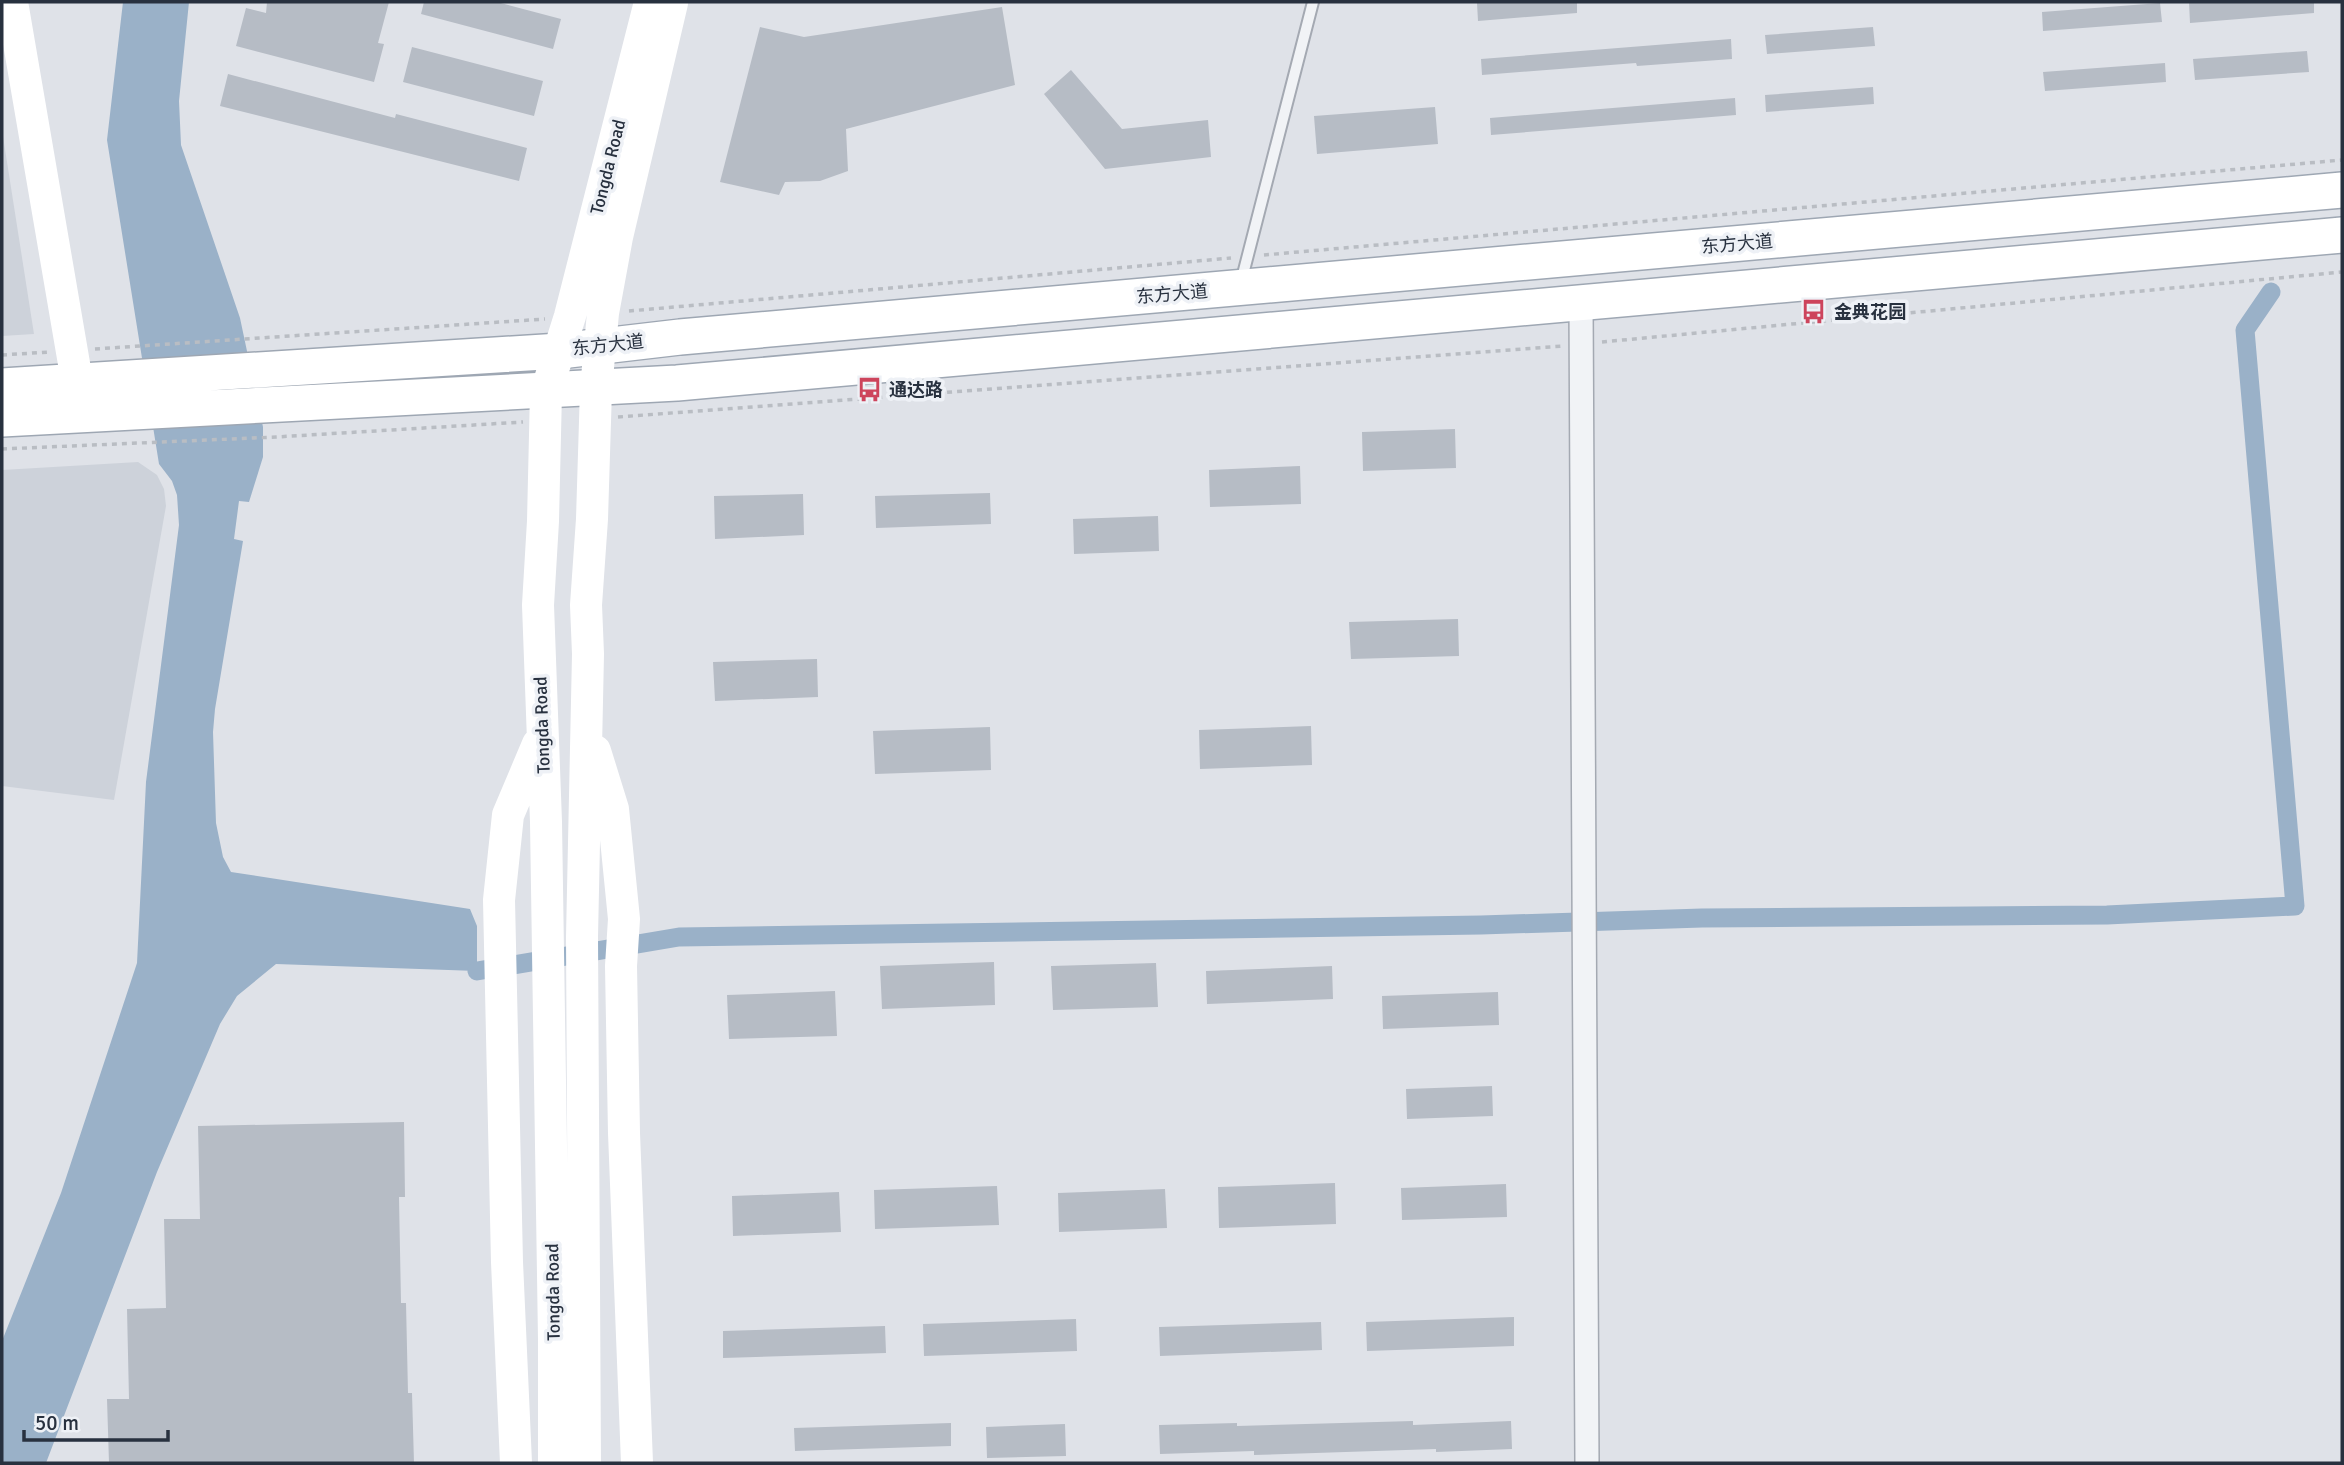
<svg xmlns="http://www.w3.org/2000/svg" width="2344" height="1465" font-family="Signika,'Noto Sans SC',sans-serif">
  <rect width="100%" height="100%" fill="#dfe2e8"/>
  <path fill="#cdd2da" d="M2 130 34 334 2 336Z
    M138 462 157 475 164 489 166 506 114 800 2 786V470Z"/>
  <path fill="#9ab1c8" d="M123 2H189L179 101 181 145 240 318 263 427V457L249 502 239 501 234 539 243 541 215 709 213 732 216 823 223 857 231 872 470 909 477 926V971L276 964 237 996 220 1024 157 1172 46 1463H2V1341L61 1193 137 963 146 782 179 525 177 495 172 481 159 464 107 140Z"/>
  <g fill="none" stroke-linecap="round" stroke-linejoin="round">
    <path stroke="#9ab1c8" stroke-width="19" d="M477 971 679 937 1481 925 1702 918 2107 915 2295 906 2245 330 2271 292"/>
  </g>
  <path fill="#b6bcc5" d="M267 2H389L378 43 384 44 374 82 236 46 246 8 266 13Z
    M424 2H497L561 19 553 49 421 14Z
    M1577 2V13L1478 21 1477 3Z
    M2189 2H2314V13L2190 23Z
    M2160 3 2162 22 2043 31 2042 12Z
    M1002 7 1015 85 846 129 848 171 820 181 785 182 779 195 720 182 760 27 804 37Z
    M1873 27 1875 46 1767 54 1765 35Z
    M1731 39 1732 59 1637 66 1636 63 1482 75 1481 59Z
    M412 47 543 81 534 116 403 82Z
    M2307 51 2309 72 2195 80 2193 59Z
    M2165 63 2166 82 2045 91 2043 72Z
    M1071 70 1122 129 1208 120 1211 157 1105 169 1044 94Z
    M228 74 395 118 396 114 527 148 519 181 220 106Z
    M1873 87 1874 104 1766 112 1765 95Z
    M1735 98 1736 115 1491 135 1490 118Z
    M1435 107 1438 144 1317 154 1314 116Z
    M1455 429 1456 468 1363 471 1362 432Z
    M1300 466 1301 504 1210 507 1209 470Z
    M990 493 991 524 876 528 875 496Z
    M803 494 804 535 715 539 714 496Z
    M1158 516 1159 551 1074 554 1073 519Z
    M1458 619 1459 656 1351 659 1349 622Z
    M817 659 818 697 715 701 713 662Z
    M1311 726 1312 765 1200 769 1199 730Z
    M990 727 991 770 875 774 873 731Z
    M994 962 995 1005 882 1009 880 966Z
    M1156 963 1158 1007 1053 1010 1051 966Z
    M1332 966 1333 999 1207 1004 1206 971Z
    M835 991 837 1036 729 1039 727 995Z
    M1498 992 1499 1025 1383 1029 1382 996Z
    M1492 1086 1493 1116 1407 1119 1406 1089Z
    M404 1122 405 1197H399L401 1303H406L408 1393H412L414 1463H109L107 1399H129L127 1309 166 1308 164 1219H200L198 1126Z
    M1335 1183 1336 1224 1219 1228 1218 1187Z
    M1506 1184 1507 1217 1402 1220 1401 1188Z
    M997 1186 999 1225 875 1229 874 1190Z
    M1165 1189 1167 1228 1059 1232 1058 1193Z
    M839 1192 841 1232 733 1236 732 1196Z
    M1514 1317V1346L1367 1351 1366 1322Z
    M1076 1319 1077 1351 924 1356 923 1324Z
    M1321 1322 1322 1350 1160 1356 1159 1327Z
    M885 1326 886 1353 723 1358V1331Z
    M1413 1421V1425L1511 1421 1512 1449 1436 1452V1449L1254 1455V1451L1160 1454 1159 1425 1237 1423V1426Z
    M951 1423V1446L795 1451 794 1428Z
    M1065 1424 1066 1456 987 1458 986 1427Z"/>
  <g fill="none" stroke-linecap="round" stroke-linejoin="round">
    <defs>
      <path id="lane" d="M1241 282 1313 2"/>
      <path id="street" d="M1581 303 1587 1463"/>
      <path id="primary" d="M2 386 560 351 680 337 2342 190
        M2 419 677 383 2342 235"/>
    </defs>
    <use href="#lane" stroke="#a4a9b2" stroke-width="14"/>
    <use href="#street" stroke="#a4a9b2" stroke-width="26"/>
    <use href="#primary" stroke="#9ea7b3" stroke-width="38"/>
    <path stroke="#b9bdc3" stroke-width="3.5" stroke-dasharray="5 5" stroke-linecap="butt" d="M1264 255 2342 160
      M629 311 1231 258
      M1602 342 2342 272
      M95 349 545 319
      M2 355 49 352
      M618 417 1563 346
      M2 449 276 437 523 422"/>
    <use href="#lane" stroke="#f1f3f6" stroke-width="10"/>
    <use href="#street" stroke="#f1f3f6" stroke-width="23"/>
    <path stroke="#fff" stroke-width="32" d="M12 2 77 381
      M595 751 613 809 624 919 621 966 624 1133 637 1463
      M516 1463 507 1262 499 900 508 815 538 744
      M554 1463V1340L546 822 538 605 543 521 546 392 570 316 650 2
      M585 1463 582 937 588 654 586 605 592 519 596 389 603 313 617 237 672 3"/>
    <use href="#primary" stroke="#fff" stroke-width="35"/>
  </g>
  <defs>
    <symbol id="bus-bare" viewBox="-9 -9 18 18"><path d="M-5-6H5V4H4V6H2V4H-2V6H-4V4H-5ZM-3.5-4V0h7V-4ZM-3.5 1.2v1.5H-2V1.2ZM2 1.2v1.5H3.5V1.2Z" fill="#cd445c" stroke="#eef1f6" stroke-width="2.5" paint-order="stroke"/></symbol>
  </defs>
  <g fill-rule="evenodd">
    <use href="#bus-bare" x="1796" y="294" width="35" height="35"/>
    <use href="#bus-bare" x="852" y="372" width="35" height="35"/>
  </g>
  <g text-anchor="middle" stroke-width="7" stroke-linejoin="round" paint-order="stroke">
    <g font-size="18" fill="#28313f" stroke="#eef1f6">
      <text transform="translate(608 167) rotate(-76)" y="6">Tongda Road</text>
      <text transform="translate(1737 244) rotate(-5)" y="6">东方大道</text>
      <text transform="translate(1172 294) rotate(-5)" y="6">东方大道</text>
      <text transform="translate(608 345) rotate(-6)" y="6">东方大道</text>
      <text transform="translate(542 725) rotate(-92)" y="6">Tongda Road</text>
      <text transform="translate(553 1292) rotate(-91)" y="6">Tongda Road</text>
    </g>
    <g font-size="18" font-weight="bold" fill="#28313f" stroke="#eef1f6" text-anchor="start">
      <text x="1834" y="318">金典花园</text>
      <text x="889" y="396">通达路</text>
    </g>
  </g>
  <rect width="2344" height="1465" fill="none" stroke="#28313f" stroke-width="7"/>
  <path d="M24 1430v10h144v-10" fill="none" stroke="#28313f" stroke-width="3.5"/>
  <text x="35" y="1430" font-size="21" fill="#28313f" stroke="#eef1f6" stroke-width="5" paint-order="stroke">50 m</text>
</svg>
